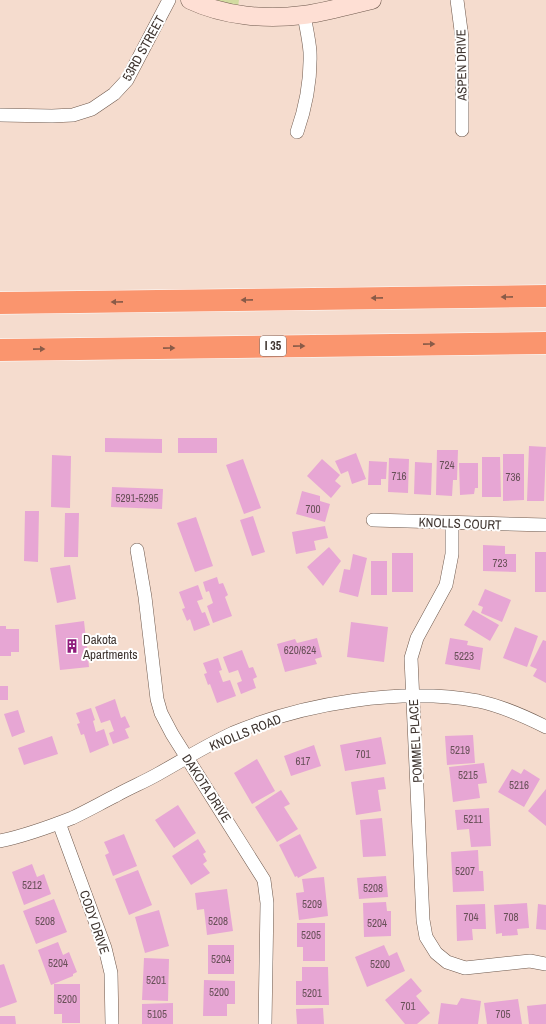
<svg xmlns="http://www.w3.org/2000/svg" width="546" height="1024" font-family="'Archivo Narrow',sans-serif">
  <rect width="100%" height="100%" fill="#f5dcce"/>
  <path fill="#d2dba1" d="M190 0H239L237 14Z"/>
  <path fill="#e7a6d4" d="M105 438 162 439V453L105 452Z
    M178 438H217V453H178Z
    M529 446 546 447 544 501H527Z
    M437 450H458L457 480H453L452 496 436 495Z
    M356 453 366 479 352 484 348 471 341 474 335 461Z
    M503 454H524V500L503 501Z
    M52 455 71 456 70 508 51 507Z
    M482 457H500L501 497H482Z
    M389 458 409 459 408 493 388 492Z
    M243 459 261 508 244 514 226 465Z
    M322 459 340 475 335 481 341 486 331 498 307 476Z
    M369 461 387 462 386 479H381V485H368Z
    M415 462 432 463 431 495 414 494Z
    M459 463H478V488H475L474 494 460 495Z
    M112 487 163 489 162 509 111 507Z
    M302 491 320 496V501L330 504 325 522 296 514Z
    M25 511H39L38 562 24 561Z
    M65 513H79L78 557H64Z
    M253 516 265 552 252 556 240 520Z
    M196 517 213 566 195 572 177 523Z
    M325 526 328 538 314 541 316 550 296 554 292 532Z
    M483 545 505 546V554H516V572L483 571Z
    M329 547 341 561 323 586 307 567Z
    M535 552H546V592H535Z
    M392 553H413V592H392Z
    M353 554 367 558 358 597 339 592 344 569 350 570Z
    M371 561H387V595H371Z
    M70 565 76 599 57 603 50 568Z
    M217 577 219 584 223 583 228 595 225 597 232 616 213 623 207 606 213 603 209 591 206 592 203 582Z
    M198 585 203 599 197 601 202 613 205 612 210 625 194 631 190 619 187 621 182 609 185 608 179 592Z
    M485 589 511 600 502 622 481 613 483 607 478 605Z
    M473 610 499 625 490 641 464 625Z
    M84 621 89 667 60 670 55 625Z
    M351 622 388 627 384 662 347 657Z
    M0 626H6V629H19V652H11V656H0Z
    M515 627 538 636 527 667 503 658Z
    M317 638 322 657 315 659 317 664 285 672 277 644 295 639 297 643Z
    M450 638 468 641 467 645 483 648 480 670 445 664Z
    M543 640 546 641V683L533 676 537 669 530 666Z
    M242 650 249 668 253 667 257 677 253 679 256 688 241 694 237 683 242 681 238 670 229 673 223 657Z
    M218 658 222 670 219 671 223 682 230 680 236 696 217 703 210 684 208 685 204 674 207 673 203 663Z
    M0 686H8V700H0Z
    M115 699 121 718 125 716 130 727 125 729 129 738 113 744 109 733 114 731 110 720 101 723 95 707Z
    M91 708 95 720 93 721 96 732 104 729 109 745 90 753 84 734 81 735 77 724 80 723 76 713Z
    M18 710 25 732 12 737 4 714Z
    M473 735 475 763 447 765 445 736Z
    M52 736 58 754 24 765 18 748Z
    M381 737 386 764 345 771 340 745Z
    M314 745 321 766 291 776 284 756Z
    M257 759 275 791 252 804 234 773Z
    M484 763 487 783 478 784 480 798 453 802 449 767Z
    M512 769 521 774 524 769 540 779 524 807 498 792Z
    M384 777 386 789 378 790 381 811 356 815 351 782Z
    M546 789V826L528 811Z
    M281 790 290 804 284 807 298 829 277 842 255 807Z
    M178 805 196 833 174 848 155 820Z
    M489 808 491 846 471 847 469 829 457 830 455 810Z
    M382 818 386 856 363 857 360 820Z
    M124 834 137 866 113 876 105 855 109 853 104 842Z
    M300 834 317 868 298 878 297 876 295 877 279 845Z
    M198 839 206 852 203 854 207 861 203 864 210 873 191 885 172 856Z
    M478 850 479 871H483L484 891 453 892 451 852Z
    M32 864 37 877 44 874 51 894 24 905 12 872Z
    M138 870 152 905 129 915 115 879Z
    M386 876 388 897 359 899 357 878Z
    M324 877 328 916 299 920 296 893 304 892 302 879Z
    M227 889 233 931 207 935 204 909 197 910 195 893Z
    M54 899 67 932 36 944 23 911Z
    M386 902 387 911H391V936L364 937 363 903Z
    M527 903 529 928 517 929 518 935 502 936V933L496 934 494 905Z
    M485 904 486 929H472L473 940 457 941 456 905Z
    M538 904 546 905V930L536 929Z
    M159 910 169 946 145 953 135 917Z
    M297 923H325V961H303V947H297Z
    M58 942 63 955 69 952 77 972 73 974V976L51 985 38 950Z
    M208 945H234V974H208Z
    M384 945 389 956 397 952 405 971 367 987 355 957Z
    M144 958 169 959 168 1001 142 1000Z
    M4 964 17 1002 0 1008V965Z
    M302 967H328L329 1005H296V981H302Z
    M411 978 422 991 416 996 430 1013 417 1024H405L385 1000Z
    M204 980 235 981V1004H227V1016H203Z
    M54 984H80V1023H62V1014H54Z
    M461 998 481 1001 478 1024H438L441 1003 457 1005Z
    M518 999 522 1024H487L484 1003Z
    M173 1003V1024H142V1004Z
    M546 1004V1024H529L527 1006Z
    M323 1008 324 1024H297L296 1009Z
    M0 1016H15L16 1024H0Z"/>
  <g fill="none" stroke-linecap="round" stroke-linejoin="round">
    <defs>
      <path id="street" d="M457 0 462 38V130
        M0 115 52 116 73 115 92 109 114 94 127 80 169 0
        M297 132C306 106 311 79 310 52 309 39 306 27 304 15
        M373 520 546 525
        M452 523V554L446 585 417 638 411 658 423 920 426 937 436 953 447 962 465 968 530 961 546 964
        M137 550 145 597 157 699 161 713 172 734 264 880 267 903 265 1024
        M59 823 105 948 111 973 112 1024
        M0 841C24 836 49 827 72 818 87 811 101 803 115 796 129 788 144 782 158 774 183 760 207 745 233 733 304 703 402 687 478 701 502 706 524 716 546 727"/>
      <path id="secondary" d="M190 0C224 16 266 20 303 15 326 12 349 5 372 0"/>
      <path id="highway" d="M0 303 546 296
        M0 350 546 343"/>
    </defs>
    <use href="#street" stroke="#6e594d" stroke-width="14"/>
    <use href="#secondary" stroke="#6e594d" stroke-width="19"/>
    <use href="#highway" stroke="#fff" stroke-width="23"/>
    <use href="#street" stroke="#fff" stroke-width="13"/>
    <use href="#secondary" stroke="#fedfd4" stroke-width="18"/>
    <use href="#highway" stroke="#fa956e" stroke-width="22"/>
  </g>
  <defs><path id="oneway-solid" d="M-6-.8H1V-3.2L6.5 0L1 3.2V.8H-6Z"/></defs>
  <g fill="#895b48">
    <use href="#oneway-solid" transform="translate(507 297) rotate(179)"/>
    <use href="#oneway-solid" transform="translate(377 298) rotate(179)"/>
    <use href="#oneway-solid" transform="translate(247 300) rotate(179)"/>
    <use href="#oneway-solid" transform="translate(117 302) rotate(179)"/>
    <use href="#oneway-solid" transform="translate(429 344) rotate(-1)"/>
    <use href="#oneway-solid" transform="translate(299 346) rotate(-1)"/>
    <use href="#oneway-solid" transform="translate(169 348) rotate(-1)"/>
    <use href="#oneway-solid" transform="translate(39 349) rotate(-1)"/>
  </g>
  <defs>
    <symbol id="building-bare" viewBox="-9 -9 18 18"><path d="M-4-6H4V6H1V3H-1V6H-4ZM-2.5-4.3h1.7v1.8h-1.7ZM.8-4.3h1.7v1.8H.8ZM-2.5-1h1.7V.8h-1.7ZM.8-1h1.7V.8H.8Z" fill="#8e1a7b" stroke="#fff" stroke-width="2.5" paint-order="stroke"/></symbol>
  </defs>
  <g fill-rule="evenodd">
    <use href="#building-bare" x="62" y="636" width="20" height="20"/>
  </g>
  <g text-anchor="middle" stroke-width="4" stroke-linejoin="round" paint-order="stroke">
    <g font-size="11" fill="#685058">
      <text x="447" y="469">724</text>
      <text x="399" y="480">716</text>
      <text x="513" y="481">736</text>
      <text x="137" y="502">5291-5295</text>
      <text x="313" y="513">700</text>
      <text x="500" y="567">723</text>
      <text x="300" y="654">620/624</text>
      <text x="464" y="660">5223</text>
      <text x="460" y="754">5219</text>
      <text x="363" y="758">701</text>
      <text x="303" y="765">617</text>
      <text x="468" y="779">5215</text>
      <text x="519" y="789">5216</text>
      <text x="473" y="823">5211</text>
      <text x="465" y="875">5207</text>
      <text x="32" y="889">5212</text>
      <text x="373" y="892">5208</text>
      <text x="312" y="908">5209</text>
      <text x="471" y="921">704</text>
      <text x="511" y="921">708</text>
      <text x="45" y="925">5208</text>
      <text x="218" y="925">5208</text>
      <text x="377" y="927">5204</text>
      <text x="311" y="939">5205</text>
      <text x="221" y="963">5204</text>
      <text x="58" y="967">5204</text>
      <text x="380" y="968">5200</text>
      <text x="156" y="984">5201</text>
      <text x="219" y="996">5200</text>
      <text x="312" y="997">5201</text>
      <text x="67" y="1003">5200</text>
      <text x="408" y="1010">701</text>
      <text x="157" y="1018">5105</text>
      <text x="503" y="1018">705</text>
    </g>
    <rect fill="#fff" stroke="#78716d" stroke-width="1" x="260" y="336" width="26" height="20" rx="3"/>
    <g font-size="12" font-weight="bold" fill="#3e342f">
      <text x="273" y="350">I 35</text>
    </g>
    <g font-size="13" fill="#3e342f" stroke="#fff">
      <text transform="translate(143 48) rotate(-61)" y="5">53RD STREET</text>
      <text transform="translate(461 65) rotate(-91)" y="5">ASPEN DRIVE</text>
      <text transform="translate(460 523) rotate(2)" y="5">KNOLLS COURT</text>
      <text transform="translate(245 732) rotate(-22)" y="5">KNOLLS ROAD</text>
      <text transform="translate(415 741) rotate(-93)" y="5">POMMEL PLACE</text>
      <text transform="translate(207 788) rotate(57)" y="5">DAKOTA DRIVE</text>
      <text transform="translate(95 922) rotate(71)" y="5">CODY DRIVE</text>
    </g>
    <g font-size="13" fill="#3e342f" stroke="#fff" text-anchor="start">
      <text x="83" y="644">Dakota<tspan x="83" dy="15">Apartments</tspan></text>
    </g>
  </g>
</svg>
